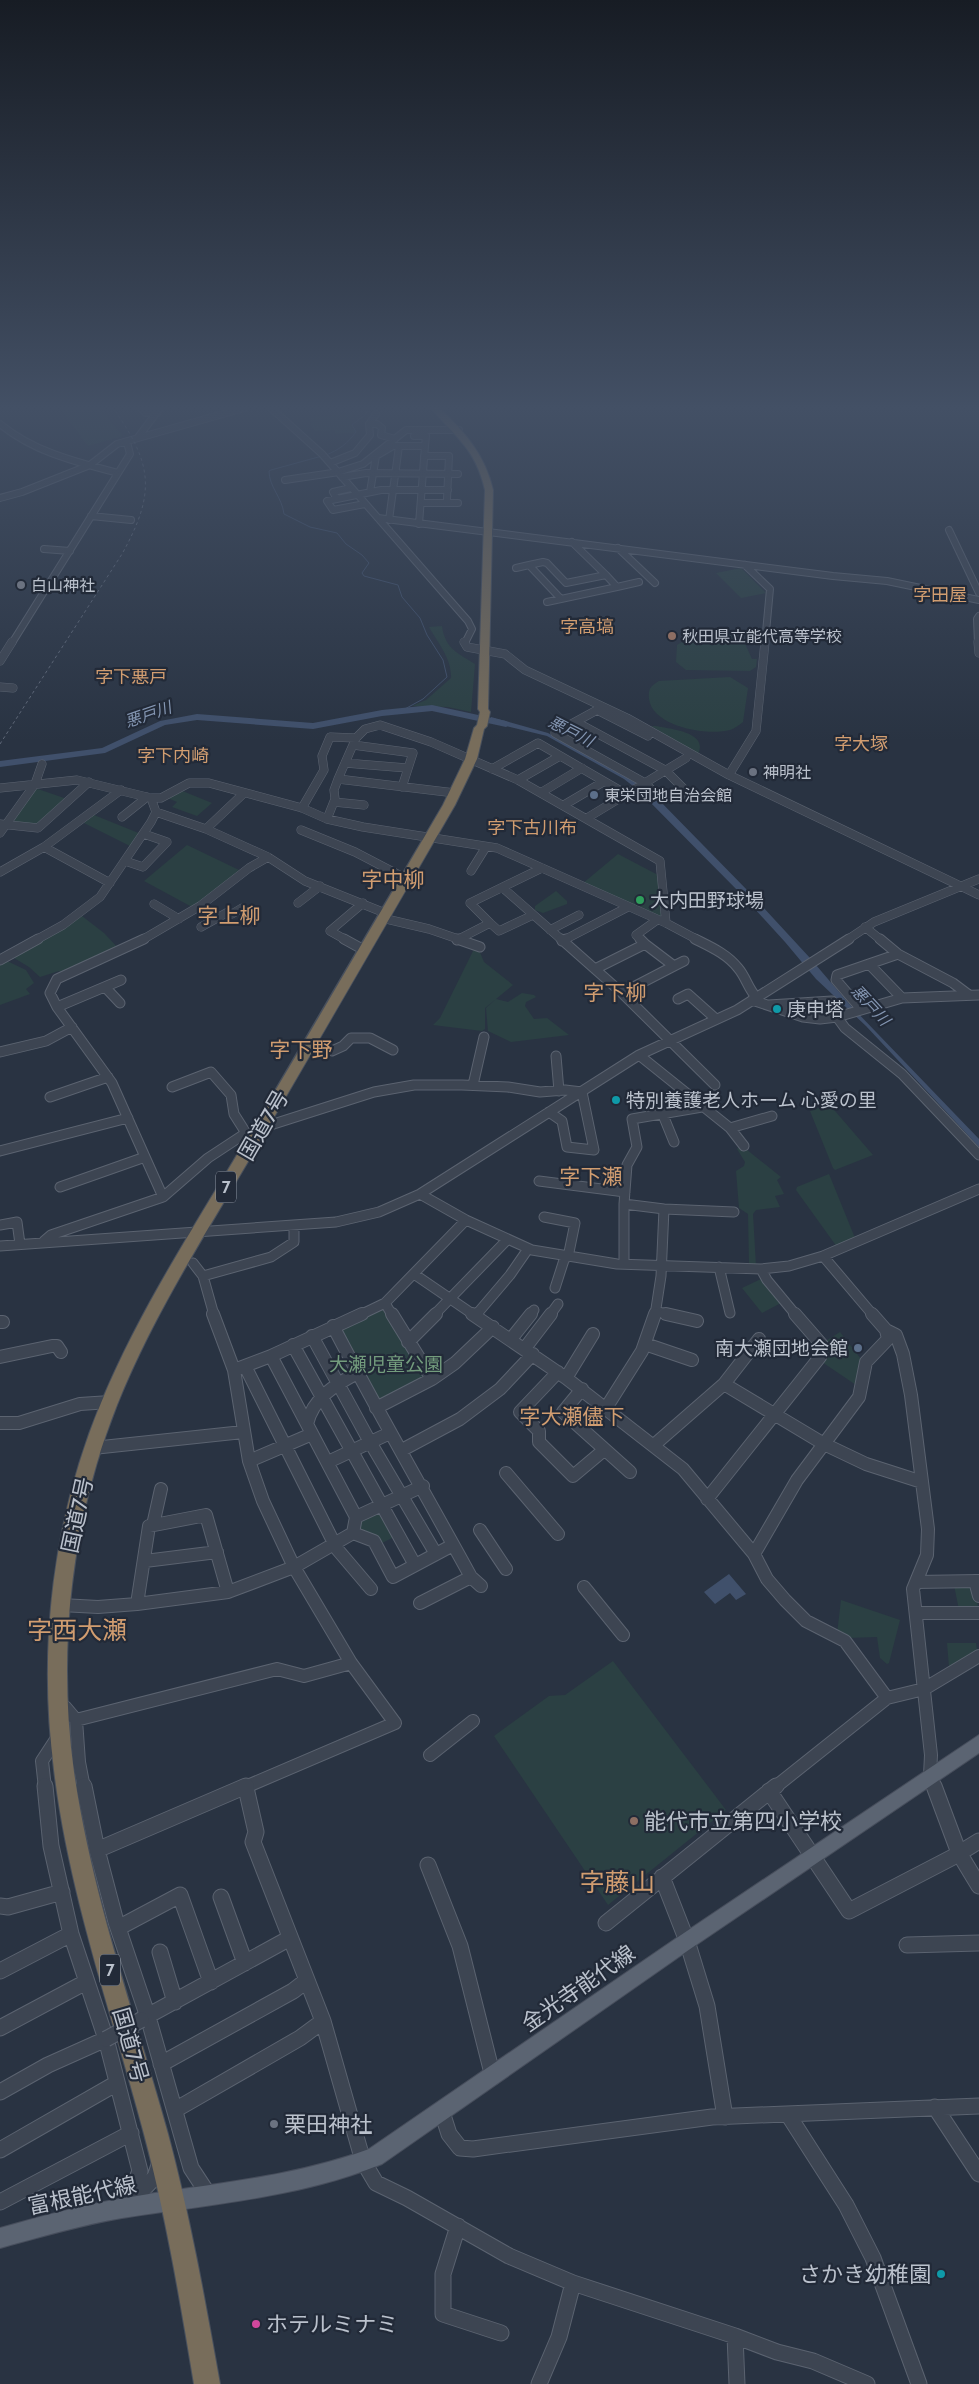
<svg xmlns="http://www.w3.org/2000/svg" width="979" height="2384" font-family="Cabin,'Noto Sans JP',sans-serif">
  <rect width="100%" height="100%" fill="#293342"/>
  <path fill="#2b4043" d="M60 408H99L123 436 88 446Z
    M352 413 351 426 355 431 354 433 336 434 334 430 315 431 310 423H313L310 418Z
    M741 568 766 593 741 598 716 573Z
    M442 626C445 649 458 653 475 664L471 712 448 707 412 706 426 700 451 678C452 659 438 643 429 627Z
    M723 633H734L742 637 752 659H757L756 667 750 671 686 670 676 662 677 645 682 642Z
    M730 677 748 688 743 722C739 725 734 729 730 730 707 736 653 727 649 699 648 688 651 686 659 681Z
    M651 726H656C670 729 709 732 698 754Z
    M38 789 67 799 37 826 13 822 34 790Z
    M180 790 212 803 197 816 172 807 177 802 165 797Z
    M94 815 141 834 132 847 84 823Z
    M187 845 239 870 207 899 192 907 144 881Z
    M618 854 658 875 664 920 582 884Z
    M556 891 567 901V904L543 913 535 910V906Z
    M82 916 104 933 119 949 63 974 59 971 40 977 29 967 14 958Z
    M474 949 479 950 484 962 513 985 485 1008V1029L482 1031 433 1025 440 1018Z
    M7 961 26 970 34 983 26 989 30 994 0 1005V964Z
    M522 993 534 995 536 997 526 1002 525 1006 534 1019 547 1018 569 1035 511 1042 488 1031 486 1008 496 999 508 1002Z
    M829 1104 873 1155 835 1170 833 1168 810 1111Z
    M741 1145 781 1177 777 1180 784 1194 775 1196 780 1207 756 1210 753 1214 756 1266 749 1265 748 1214 739 1208 736 1171 744 1166 745 1162 737 1149Z
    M829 1174 855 1238 837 1247 796 1190 797 1187Z
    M761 1279 781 1303 762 1313 742 1288Z
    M383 1310 425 1377 378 1404 340 1332 342 1327Z
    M840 1332 861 1359 859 1387 822 1362 824 1342Z
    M382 1509 396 1536 380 1544 358 1531 356 1520Z
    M954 1585H971L974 1589 978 1606 975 1610H959Z
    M841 1600 900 1620 889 1663 887 1664 880 1658 877 1637 847 1638 837 1634Z
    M947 1643H976L977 1650 949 1667Z
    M613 1661 726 1810 608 1905 494 1736 549 1696 565 1695Z"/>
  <path fill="#40506b" d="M491 717 548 733 636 781 655 796 750 893 810 958 851 1006 979 1139V1147L866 1026 816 979 785 942 742 895 638 790 624 779 547 736 490 722Z
    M729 1574 746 1594 736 1600 730 1593 715 1604 704 1592Z"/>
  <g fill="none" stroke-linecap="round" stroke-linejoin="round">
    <path stroke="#40506b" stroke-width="1" d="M326 455C339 450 348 443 356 432L352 425 366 414 368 408
      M322 456 271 470 269 471C269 487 282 497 284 514L310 527 337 533 346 544 362 555 369 563 362 573 364 576 398 585 402 597 420 618 427 635 443 660 447 677 423 699 403 710"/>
    <path fill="#40506b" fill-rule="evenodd" d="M432 705 506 721 511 724 506 727 432 711 382 716 313 729 197 720 165 725 105 753 0 767V761L102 748 160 721 197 714 313 723 382 710Z"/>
    <defs>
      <path id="minor-far4" d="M140 408 146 413H157
        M271 408 322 454 468 621 472 629 465 643
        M0 424C34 452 76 462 118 473
        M369 424H377L382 428 381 435 395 439
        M139 436 160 408
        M424 456H449L447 499
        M330 463 355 453 370 435 369 424 376 414
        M338 472 363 464 406 430H459
        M342 477 366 473 458 474
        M285 480 339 472
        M370 492 376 456 393 446H425L426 436H414
        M0 498 22 492 90 465 117 444 244 408
        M337 499 333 492 351 488
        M422 503H458
        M365 504 333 510 327 501 381 490H448
        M91 516 131 520
        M378 518 833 576 887 581 979 600
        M389 520 399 446
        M419 524 425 446
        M949 530 979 593
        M572 542 606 575
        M618 548 655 583
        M44 549 70 551
        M543 562 547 563 566 583 606 575 617 587 561 599 529 565Z
        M745 565 770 589 765 643
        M516 568 529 565
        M617 587 639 582
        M547 602 561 599
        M12 643 130 454 127 442
        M978 643 977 619 979 616"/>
      <path id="minor-far3" d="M464 642 467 647 505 654 525 670 627 718 729 775 979 895
        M978 642 979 653
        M0 661 12 642
        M0 687 13 688
        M576 722 665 770 687 792 685 794 662 800 645 783 555 733 597 710 648 736
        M353 745 413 753 402 787
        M345 763 407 768
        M492 769 538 743 626 794
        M729 775 756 731 765 642
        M518 780 560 756
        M0 788 77 780 151 798H161L189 783H209L302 808 327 819 363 827 497 848 666 923 698 940
        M542 792 582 768
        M244 793 206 829 268 857 305 881 385 913
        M455 793 338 779 356 738 365 729 380 725 431 742 518 780 660 861 666 923
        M334 802 364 805
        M564 805 603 782
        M302 808 324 770 322 756 330 737 356 738
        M156 812 206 829
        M122 817 147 797
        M587 818 686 758
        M327 819 335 799 334 790 338 779
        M0 824 38 828 89 782
        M301 830 355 852 405 878
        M0 833 35 784 42 764
        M44 847 110 883
        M125 861 143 867 167 842 144 834
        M471 871 486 847
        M0 872 44 847 121 790
        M503 888 562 940
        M298 903 320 886
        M154 904 179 919
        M382 918 429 929 461 940
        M490 923 499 931 533 915
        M201 927 228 912 232 914 242 908
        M865 927 881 940
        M550 930 579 915
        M36 940 63 925 100 897 151 822 156 812 151 798
        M142 940 200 906 249 868 268 857
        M346 940 330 931 363 903
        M457 940 490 923 470 903 542 868
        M564 940 628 907
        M641 940 636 935 657 920
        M847 940 874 922 979 879"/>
      <path id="minor-far2" d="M144 939 57 979 50 993 57 1007 112 1083 163 1197
        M344 939 364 950
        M457 939 480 947
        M561 939 622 993 715 1085
        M695 939C711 947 727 954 738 968 746 977 748 989 757 998
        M880 939 898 954
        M457 940 459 939
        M562 941 566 939
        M645 944 674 966 684 961
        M0 960 38 939
        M869 964 902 998
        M595 969 645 944 640 939
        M105 987 120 1003
        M622 993 674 966
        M678 999 688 994 716 1019
        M752 1000 803 1017 820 1019 837 1017 902 998 979 995
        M769 1005 832 1001
        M57 1007 121 980
        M861 1009 836 980 837 975 898 954 953 983 969 995
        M837 1017 845 1028 902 1074 979 1155
        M311 1040 332 1051 343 1046 351 1038H370L393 1050
        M0 1052 46 1041 72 1027
        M639 1055 730 1128 744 1146
        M556 1056 559 1091
        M473 1085 484 1037
        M172 1087 211 1072 231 1095 234 1114 246 1133
        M50 1097 108 1077
        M549 1112 562 1121 567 1147 594 1150 582 1092
        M663 1115 674 1142
        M261 1128 374 1092 414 1085H462L508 1087 540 1092 565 1090 582 1092
        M730 1128 772 1116
        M0 1151 128 1118
        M539 1181 625 1192
        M60 1187 145 1157
        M420 1194 466 1220 532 1250 617 1264 761 1269 789 1266 823 1256 979 1189
        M624 1204 664 1209 734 1212
        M544 1217 575 1223 568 1257
        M0 1225 17 1222 20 1244
        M44 1241 51 1235 163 1197 208 1158 246 1133 256 1137
        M0 1246 336 1222 379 1212 420 1194 639 1055 737 1010 849 939
        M823 1256 873 1315
        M193 1263 203 1276
        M624 1264V1204L627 1165 637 1147 632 1119 702 1107
        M719 1267 730 1313
        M761 1269 767 1280 796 1315
        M414 1274 474 1315
        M555 1288 565 1257
        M385 1303 392 1315
        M655 1311 671 1315
        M214 1315 203 1276 271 1257 294 1242V1225
        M360 1315 385 1303 466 1220
        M434 1315 507 1240
        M476 1315 510 1275 528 1249
        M530 1315 534 1310
        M550 1315 558 1304
        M655 1315 661 1276 664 1209"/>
      <path id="minor-far1" d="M213 1314 234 1370 249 1461 263 1501 294 1567 351 1663 395 1723 243 1788
        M392 1314 432 1379
        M472 1314 566 1378 683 1469 754 1554 767 1579 785 1600 806 1621 845 1641 887 1698
        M666 1314 697 1321
        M476 1315 477 1314
        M0 1322H3
        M333 1326C377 1411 425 1493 471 1577L481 1586
        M886 1330 896 1335 903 1354 911 1395 928 1529 927 1555 913 1589 931 1755 930 1775 935 1788
        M312 1336 370 1442 436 1554
        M511 1339 531 1314
        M408 1342 436 1314
        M645 1344 692 1360
        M293 1345 415 1565
        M525 1348 551 1314
        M271 1356 356 1517
        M0 1357 52 1346H57L61 1352
        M245 1366 337 1549 371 1589
        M234 1370 271 1356 362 1314
        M558 1372 520 1412 539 1431V1442L573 1476 604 1450
        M566 1378 593 1334
        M724 1384 759 1339
        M582 1389 563 1412 630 1472
        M376 1408 432 1379 455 1363 493 1327
        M606 1408 642 1351 655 1314
        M0 1423H19L80 1404 110 1402
        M307 1424C313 1398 335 1385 357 1373
        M654 1445 724 1384 824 1444 866 1464 922 1482
        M93 1448 243 1432
        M402 1450 460 1419 500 1389 533 1354
        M249 1461 312 1434
        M328 1462 390 1433
        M506 1473 558 1534
        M707 1499 820 1357 822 1345 795 1314
        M153 1525 161 1489
        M480 1530 506 1569
        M353 1533 374 1541 393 1577 453 1545
        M754 1554 797 1480 859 1397 866 1362 888 1339 886 1330 872 1314
        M145 1561 217 1552
        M975 1581 979 1596
        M916 1582 979 1581
        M584 1587 623 1635
        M420 1603 471 1577
        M137 1604 149 1526 206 1515 228 1592
        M61 1605 98 1607 137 1604 228 1592 294 1567 353 1533 356 1517 423 1486
        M916 1613H979
        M58 1707H65L76 1720 79 1762 84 1788
        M76 1720 277 1669 304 1676 351 1663
        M430 1755 473 1721
        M45 1788 42 1761 59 1735
        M774 1788 887 1698 924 1689 979 1656"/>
      <path id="minor" d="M45 1786 51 1846 71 1934 106 2039 140 2171 125 2208
        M84 1786 97 1850 116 1922 148 2017 191 2168 210 2197
        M934 1786 959 1853 979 1886
        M246 1788 256 1832 253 1842 323 2021 363 2161 376 2183 407 2198 509 2256 573 2283 735 2336 777 2352 813 2361 867 2384
        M769 1791 849 1911 953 1857 979 1841
        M97 1850 246 1786
        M428 1865 460 1946 493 2077
        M662 1877 687 1941 707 2006 725 2117
        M221 1897 245 1963
        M0 1906 8 1907 62 1892
        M606 1923 776 1786
        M118 1928 180 1895 211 1982
        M907 1945 979 1943
        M160 1952 175 2002
        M0 1971 71 1934
        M142 2019 290 1938
        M0 2028 86 1982
        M161 2064 293 1991 306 1981
        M0 2092 48 2065 106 2039
        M935 2107 979 2174
        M175 2110 300 2038 323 2021
        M442 2112 449 2134 460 2148 473 2149 712 2117 979 2106
        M789 2116 846 2205 873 2258 919 2384
        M0 2150 117 2083
        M0 2202 131 2133
        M129 2204 155 2177 159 2165
        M458 2226 443 2274V2314L501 2333
        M735 2336 737 2384
        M539 2384 559 2337 573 2283"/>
      <path id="major" d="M979 1735V1753L693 1947 382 2164C299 2198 210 2204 122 2218 81 2225 40 2237 0 2248V2228C39 2217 79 2206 119 2199 203 2184 288 2179 369 2149L681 1935Z"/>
      <path id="highway" d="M431 408H439C465 432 485 455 493 490L488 709 490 712 487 726 484 729 477 759 455 805C391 916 327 1026 263 1136 212 1224 155 1310 117 1405 71 1521 57 1649 74 1772 92 1896 135 2015 168 2134 190 2216 205 2300 220 2384H194C180 2300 166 2216 144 2134 112 2014 69 1894 54 1770 38 1646 53 1519 101 1403 141 1306 200 1218 253 1128 317 1021 380 913 443 805L465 759 474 728 477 725 480 712 478 709 485 490C475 448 457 439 431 408Z"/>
    </defs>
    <use href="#minor-far4" stroke="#5b6370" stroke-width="8"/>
    <use href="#minor-far3" stroke="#5b6370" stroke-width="9"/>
    <use href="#minor-far2" stroke="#5b6370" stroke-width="11"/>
    <use href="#minor-far1" stroke="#5b6370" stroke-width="14"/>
    <use href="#minor" stroke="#5b6370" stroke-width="17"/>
    <use href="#major" stroke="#474e5c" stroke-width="2"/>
    <use href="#highway" stroke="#48505d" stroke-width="2"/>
    <use href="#minor-far4" stroke="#3d4552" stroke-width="6"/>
    <use href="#minor-far3" stroke="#3d4552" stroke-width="8"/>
    <use href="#minor-far2" stroke="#3d4552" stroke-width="9"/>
    <use href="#minor-far1" stroke="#3d4552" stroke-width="12"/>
    <use href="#minor" stroke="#3d4552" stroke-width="15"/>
    <use href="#major" fill="#5b6472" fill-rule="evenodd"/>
    <use href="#highway" fill="#786d5b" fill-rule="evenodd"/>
    <path stroke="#606979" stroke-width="1" stroke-dasharray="3 3" stroke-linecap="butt" d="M0 744 122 554C156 493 153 464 113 408"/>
    <defs>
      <path id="minor-bridge" d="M106 2039 141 2020"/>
    </defs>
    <use href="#minor-bridge" stroke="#5b6370" stroke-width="17" stroke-linecap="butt"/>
    <use href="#minor-bridge" stroke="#3d4552" stroke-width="15"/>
  </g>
  <linearGradient id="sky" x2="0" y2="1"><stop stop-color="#171c24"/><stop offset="0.55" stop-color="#435065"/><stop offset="1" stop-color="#435065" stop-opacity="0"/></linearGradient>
  <rect width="979" height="741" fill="url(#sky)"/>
  <g fill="#6b7280" stroke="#222a38" stroke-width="2">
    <circle cx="21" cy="585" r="5"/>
    <circle cx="753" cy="772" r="5"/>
    <circle cx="274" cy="2124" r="5"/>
  </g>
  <g fill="#8d6e63" stroke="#222a38" stroke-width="2">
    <circle cx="672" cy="636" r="5"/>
    <circle cx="634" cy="1821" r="5"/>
  </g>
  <g fill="#5c6f8a" stroke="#222a38" stroke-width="2">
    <circle cx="594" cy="795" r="5"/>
    <circle cx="858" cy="1348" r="5"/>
  </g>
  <circle fill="#2e9e5b" stroke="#222a38" stroke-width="2" cx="640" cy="900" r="5"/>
  <g fill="#0f9aa8" stroke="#222a38" stroke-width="2">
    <circle cx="777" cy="1009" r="5"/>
    <circle cx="616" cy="1100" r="5"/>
    <circle cx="941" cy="2274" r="5"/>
  </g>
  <circle fill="#d1479c" stroke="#222a38" stroke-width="2" cx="256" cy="2324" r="5"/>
  <g text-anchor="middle" stroke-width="4.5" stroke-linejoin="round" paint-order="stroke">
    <g font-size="16" fill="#bac1cc" stroke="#222a38" text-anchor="start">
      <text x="31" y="591">白山神社</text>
      <text x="682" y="642">秋田県立能代高等学校</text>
      <text x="763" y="778">神明社</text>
      <text x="604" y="801">東栄団地自治会館</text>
    </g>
    <g font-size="16" font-style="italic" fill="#8496b2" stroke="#222a38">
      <text transform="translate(148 714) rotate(-19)" y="6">悪戸川</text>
      <text transform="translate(571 731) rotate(27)" y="6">悪戸川</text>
      <text transform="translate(871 1005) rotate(47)" y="6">悪戸川</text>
    </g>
    <g font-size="18" fill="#d19d70" stroke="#222a38">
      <text x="940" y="601">字田屋</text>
      <text x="587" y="633">字高塙</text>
      <text x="131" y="683">字下悪戸</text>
      <text x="861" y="750">字大塚</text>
      <text x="173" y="762">字下内崎</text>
      <text x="532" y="834">字下古川布</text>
    </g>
    <g fill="#222a38" stroke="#8c94a0" stroke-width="1">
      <rect x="216" y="1171.5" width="20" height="31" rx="4"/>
      <rect x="100" y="1954.5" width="20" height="31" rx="4"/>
    </g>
    <g font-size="18" font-weight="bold" fill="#bac1cc">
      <text x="226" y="1193">7</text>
      <text x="110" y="1976">7</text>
    </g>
    <g font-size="19" fill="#bac1cc" stroke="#222a38" text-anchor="start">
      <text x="650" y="907">大内田野球場</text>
      <text x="787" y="1016">庚申塔</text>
      <text x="626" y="1107">特別養護老人ホーム 心愛の里</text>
      <text x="848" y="1355" text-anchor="end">南大瀬団地会館</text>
    </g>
    <g font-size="19" fill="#739c7d" stroke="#222a38">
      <text x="386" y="1371">大瀬児童公園</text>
    </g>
    <g font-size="21" fill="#d19d70" stroke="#222a38">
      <text x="393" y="887">字中柳</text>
      <text x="229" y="923">字上柳</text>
      <text x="615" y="1000">字下柳</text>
      <text x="301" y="1057">字下野</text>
      <text x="591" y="1184">字下瀬</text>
      <text x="572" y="1424">字大瀬儘下</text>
    </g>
    <g font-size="22" fill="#bac1cc" stroke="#222a38">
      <text transform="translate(263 1125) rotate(-60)" y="8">国道7号</text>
      <text transform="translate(77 1515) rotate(-78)" y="8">国道7号</text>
      <text transform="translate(578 1988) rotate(-35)" y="8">金光寺能代線</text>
      <text transform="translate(131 2045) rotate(74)" y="8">国道7号</text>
      <text transform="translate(82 2195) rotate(-12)" y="8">富根能代線</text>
    </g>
    <g font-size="22" fill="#bac1cc" stroke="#222a38" text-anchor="start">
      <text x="644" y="1829">能代市立第四小学校</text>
      <text x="284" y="2132">栗田神社</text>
      <text x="931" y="2282" text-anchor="end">さかき幼稚園</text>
      <text x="266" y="2332">ホテルミナミ</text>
    </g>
    <g font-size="25" fill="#d19d70" stroke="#222a38">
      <text x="77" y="1639">字西大瀬</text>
      <text x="617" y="1891">字藤山</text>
    </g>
  </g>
</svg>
